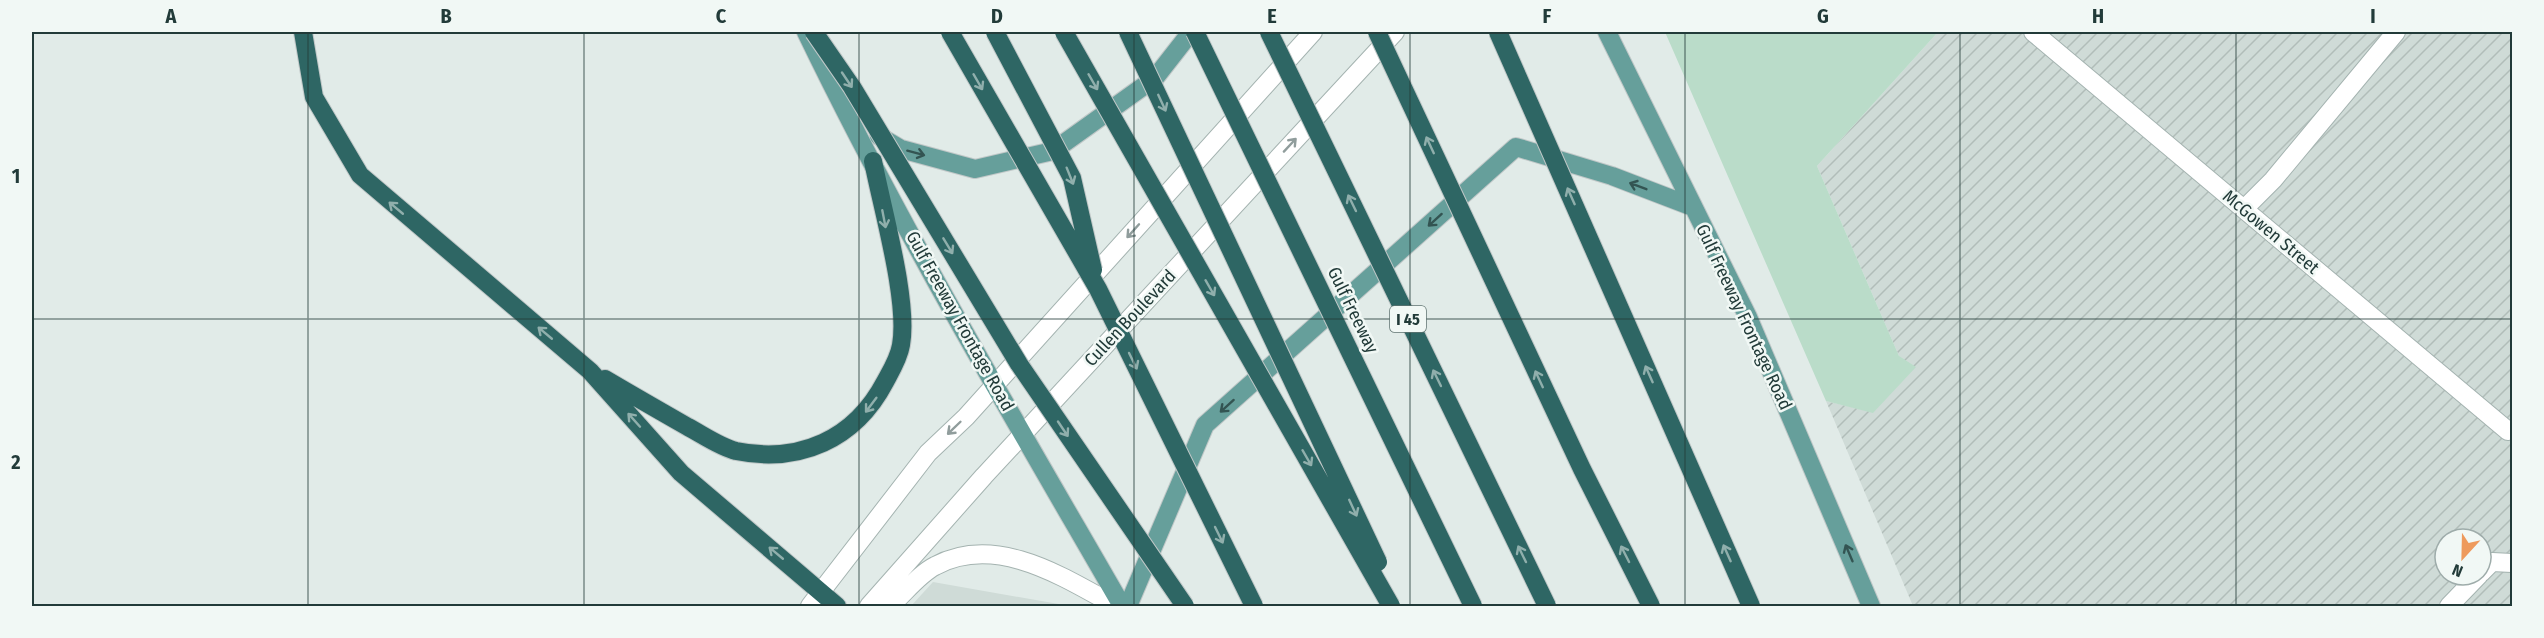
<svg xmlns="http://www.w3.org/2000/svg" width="2544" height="638" font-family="'Fira Sans Condensed',sans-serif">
  <defs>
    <pattern id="industrial-furrows" width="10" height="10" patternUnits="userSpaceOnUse" patternTransform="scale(1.5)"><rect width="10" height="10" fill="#cfdbd7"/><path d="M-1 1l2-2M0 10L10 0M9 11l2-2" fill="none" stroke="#b1bdb9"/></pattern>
  </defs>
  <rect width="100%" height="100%" fill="#e1ebe8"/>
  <path fill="#cfdbd7" d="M933 582 1070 606H911Z"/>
  <path fill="url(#industrial-furrows)" fill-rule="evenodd" d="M1938 32H1966L1970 34 1973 32H2512V606H1913L1826 401 1873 412 1899 356 1817 166ZM2445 539H2481V575H2445Z"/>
  <path fill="#badcc9" d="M1665 32H1938L1817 166 1899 356 1916 367 1873 413 1826 401Z"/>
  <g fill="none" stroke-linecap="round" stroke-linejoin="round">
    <defs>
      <path id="minor" d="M2033 32 2508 431
        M2244 209 2273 180 2396 32
        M2481 573 2492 562 2512 563
        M810 606 928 453 966 417 1313 32
        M869 606 984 476 1395 32
        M890 606C904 594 919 574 935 566 996 533 1063 577 1116 606
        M2449 606 2479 575"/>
      <path id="major" d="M806 32C901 229 1013 417 1122 606
        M1607 32 1748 317 1871 606
        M879 136 901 149 975 169 1053 151 1155 78 1191 32
        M1128 606 1205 425 1516 147 1612 176 1693 207"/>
      <path id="highway" d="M303 32 314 97 360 175 590 371 681 473 837 606
        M605 379C632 395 660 411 688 427 703 435 720 447 736 451 800 464 855 439 885 382 891 371 899 358 901 345 909 301 882 208 873 161"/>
    </defs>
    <use href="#minor" stroke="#a4b3b0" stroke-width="20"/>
    <use href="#major" stroke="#c1c8c8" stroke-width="20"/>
    <use href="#highway" stroke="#c1c8c8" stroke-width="20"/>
    <use href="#minor" stroke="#fff" stroke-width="18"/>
    <use href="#major" stroke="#669f9b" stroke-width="18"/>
    <use href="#highway" stroke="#2e6664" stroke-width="18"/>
    <defs>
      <path id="highway-bridge" d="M814 32 852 87 1019 364 1185 606
        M950 32 1098 289 1254 606
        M995 32 1072 178 1093 270
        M1064 32 1391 606
        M1128 32 1378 562
        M1195 32 1473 606
        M1269 32 1547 606
        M1377 32 1582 469 1651 606
        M1498 32 1751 606"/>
    </defs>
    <use href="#highway-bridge" stroke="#c1c8c8" stroke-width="20" stroke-linecap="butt"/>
    <use href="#highway-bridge" stroke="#2e6664" stroke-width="18"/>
  </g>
  <defs><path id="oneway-shaft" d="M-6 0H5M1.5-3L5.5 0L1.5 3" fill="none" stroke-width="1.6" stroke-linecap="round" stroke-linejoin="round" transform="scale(1.5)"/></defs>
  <g stroke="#90afac">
    <use href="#oneway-shaft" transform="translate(847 80) rotate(56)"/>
    <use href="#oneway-shaft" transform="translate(978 82) rotate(60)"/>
    <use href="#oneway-shaft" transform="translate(1093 82) rotate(60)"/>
    <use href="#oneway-shaft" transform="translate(1162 103) rotate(65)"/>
    <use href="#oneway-shaft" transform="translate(1430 145) rotate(-115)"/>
    <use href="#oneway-shaft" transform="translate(1070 176) rotate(68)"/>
    <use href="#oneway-shaft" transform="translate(1571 196) rotate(-114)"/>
    <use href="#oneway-shaft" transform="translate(1352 203) rotate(-116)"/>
    <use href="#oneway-shaft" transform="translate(396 208) rotate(-140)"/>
    <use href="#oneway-shaft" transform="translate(884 219) rotate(79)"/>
    <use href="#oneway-shaft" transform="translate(948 246) rotate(59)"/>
    <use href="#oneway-shaft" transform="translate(1210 288) rotate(60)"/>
    <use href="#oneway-shaft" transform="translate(545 333) rotate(-140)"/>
    <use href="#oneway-shaft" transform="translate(1133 361) rotate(64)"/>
    <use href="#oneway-shaft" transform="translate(1649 374) rotate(-114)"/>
    <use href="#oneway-shaft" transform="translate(1437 378) rotate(-116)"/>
    <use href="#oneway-shaft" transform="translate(1539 379) rotate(-115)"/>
    <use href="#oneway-shaft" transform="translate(871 405) rotate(127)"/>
    <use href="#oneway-shaft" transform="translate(634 420) rotate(-132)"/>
    <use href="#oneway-shaft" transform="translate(1063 429) rotate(56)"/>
    <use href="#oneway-shaft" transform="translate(1307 458) rotate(60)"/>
    <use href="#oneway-shaft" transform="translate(1353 508) rotate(65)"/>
    <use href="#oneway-shaft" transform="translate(1219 535) rotate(64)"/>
    <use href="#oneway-shaft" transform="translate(776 553) rotate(-140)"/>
    <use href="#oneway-shaft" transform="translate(1727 553) rotate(-114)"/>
    <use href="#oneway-shaft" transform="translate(1522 554) rotate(-116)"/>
    <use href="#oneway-shaft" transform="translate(1625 554) rotate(-117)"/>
  </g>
  <g stroke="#909d9c">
    <use href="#oneway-shaft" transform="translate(1290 145) rotate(-47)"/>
    <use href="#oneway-shaft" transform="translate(1133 231) rotate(132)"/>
    <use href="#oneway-shaft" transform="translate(954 428) rotate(136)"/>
  </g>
  <g stroke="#335452">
    <use href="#oneway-shaft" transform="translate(916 153) rotate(15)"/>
    <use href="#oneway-shaft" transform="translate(1638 186) rotate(-159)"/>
    <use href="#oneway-shaft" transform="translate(1435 220) rotate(138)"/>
    <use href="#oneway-shaft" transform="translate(1227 406) rotate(138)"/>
    <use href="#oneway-shaft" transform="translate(1849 553) rotate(-113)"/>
  </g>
  <path fill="none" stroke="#223b39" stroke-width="1.5" stroke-opacity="0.55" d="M308 32V606M584 32V606M859 32V606M1134 32V606M1410 32V606M1685 32V606M1960 32V606M2236 32V606M32 319H2512"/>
  <g text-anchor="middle" stroke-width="5" stroke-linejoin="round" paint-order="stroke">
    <rect fill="#f1f8f5" stroke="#607471" stroke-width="1.5" x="1390" y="306" width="36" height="26" rx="4.5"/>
    <g font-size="16" font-weight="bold" fill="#223b39">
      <text x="1408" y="325">I 45</text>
    </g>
    <g font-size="18" fill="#223b39" stroke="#f1f8f5">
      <text transform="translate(2271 232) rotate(40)" y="6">McGowen Street</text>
      <text transform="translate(1353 310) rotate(64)" y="6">Gulf Freeway</text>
      <text transform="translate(1744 317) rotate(65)" y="6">Gulf Freeway Frontage Road</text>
      <text transform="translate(1130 318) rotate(-47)" y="6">Cullen Boulevard</text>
      <text transform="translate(960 321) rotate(61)" y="6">Gulf Freeway Frontage Road</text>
    </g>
  </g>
  <rect width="2544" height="638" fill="none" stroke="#f1f8f5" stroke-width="66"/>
  <g transform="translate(2463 557) rotate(202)"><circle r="28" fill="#f1f8f5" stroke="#9eacaa" stroke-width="1.5"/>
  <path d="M0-4.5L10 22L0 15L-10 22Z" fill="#ee9a5c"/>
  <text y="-9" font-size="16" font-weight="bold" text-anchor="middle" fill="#223b39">N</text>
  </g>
  <rect x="33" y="33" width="2478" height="572" fill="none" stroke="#223b39" stroke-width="2"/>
  <g font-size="20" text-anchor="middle" font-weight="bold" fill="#223b39">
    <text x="171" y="23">A</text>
    <text x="446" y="23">B</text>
    <text x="721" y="23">C</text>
    <text x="997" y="23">D</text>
    <text x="1272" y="23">E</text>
    <text x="1547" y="23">F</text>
    <text x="1823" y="23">G</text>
    <text x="2098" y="23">H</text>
    <text x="2373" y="23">I</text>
    <text x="16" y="183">1</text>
    <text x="16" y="469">2</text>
  </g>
</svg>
